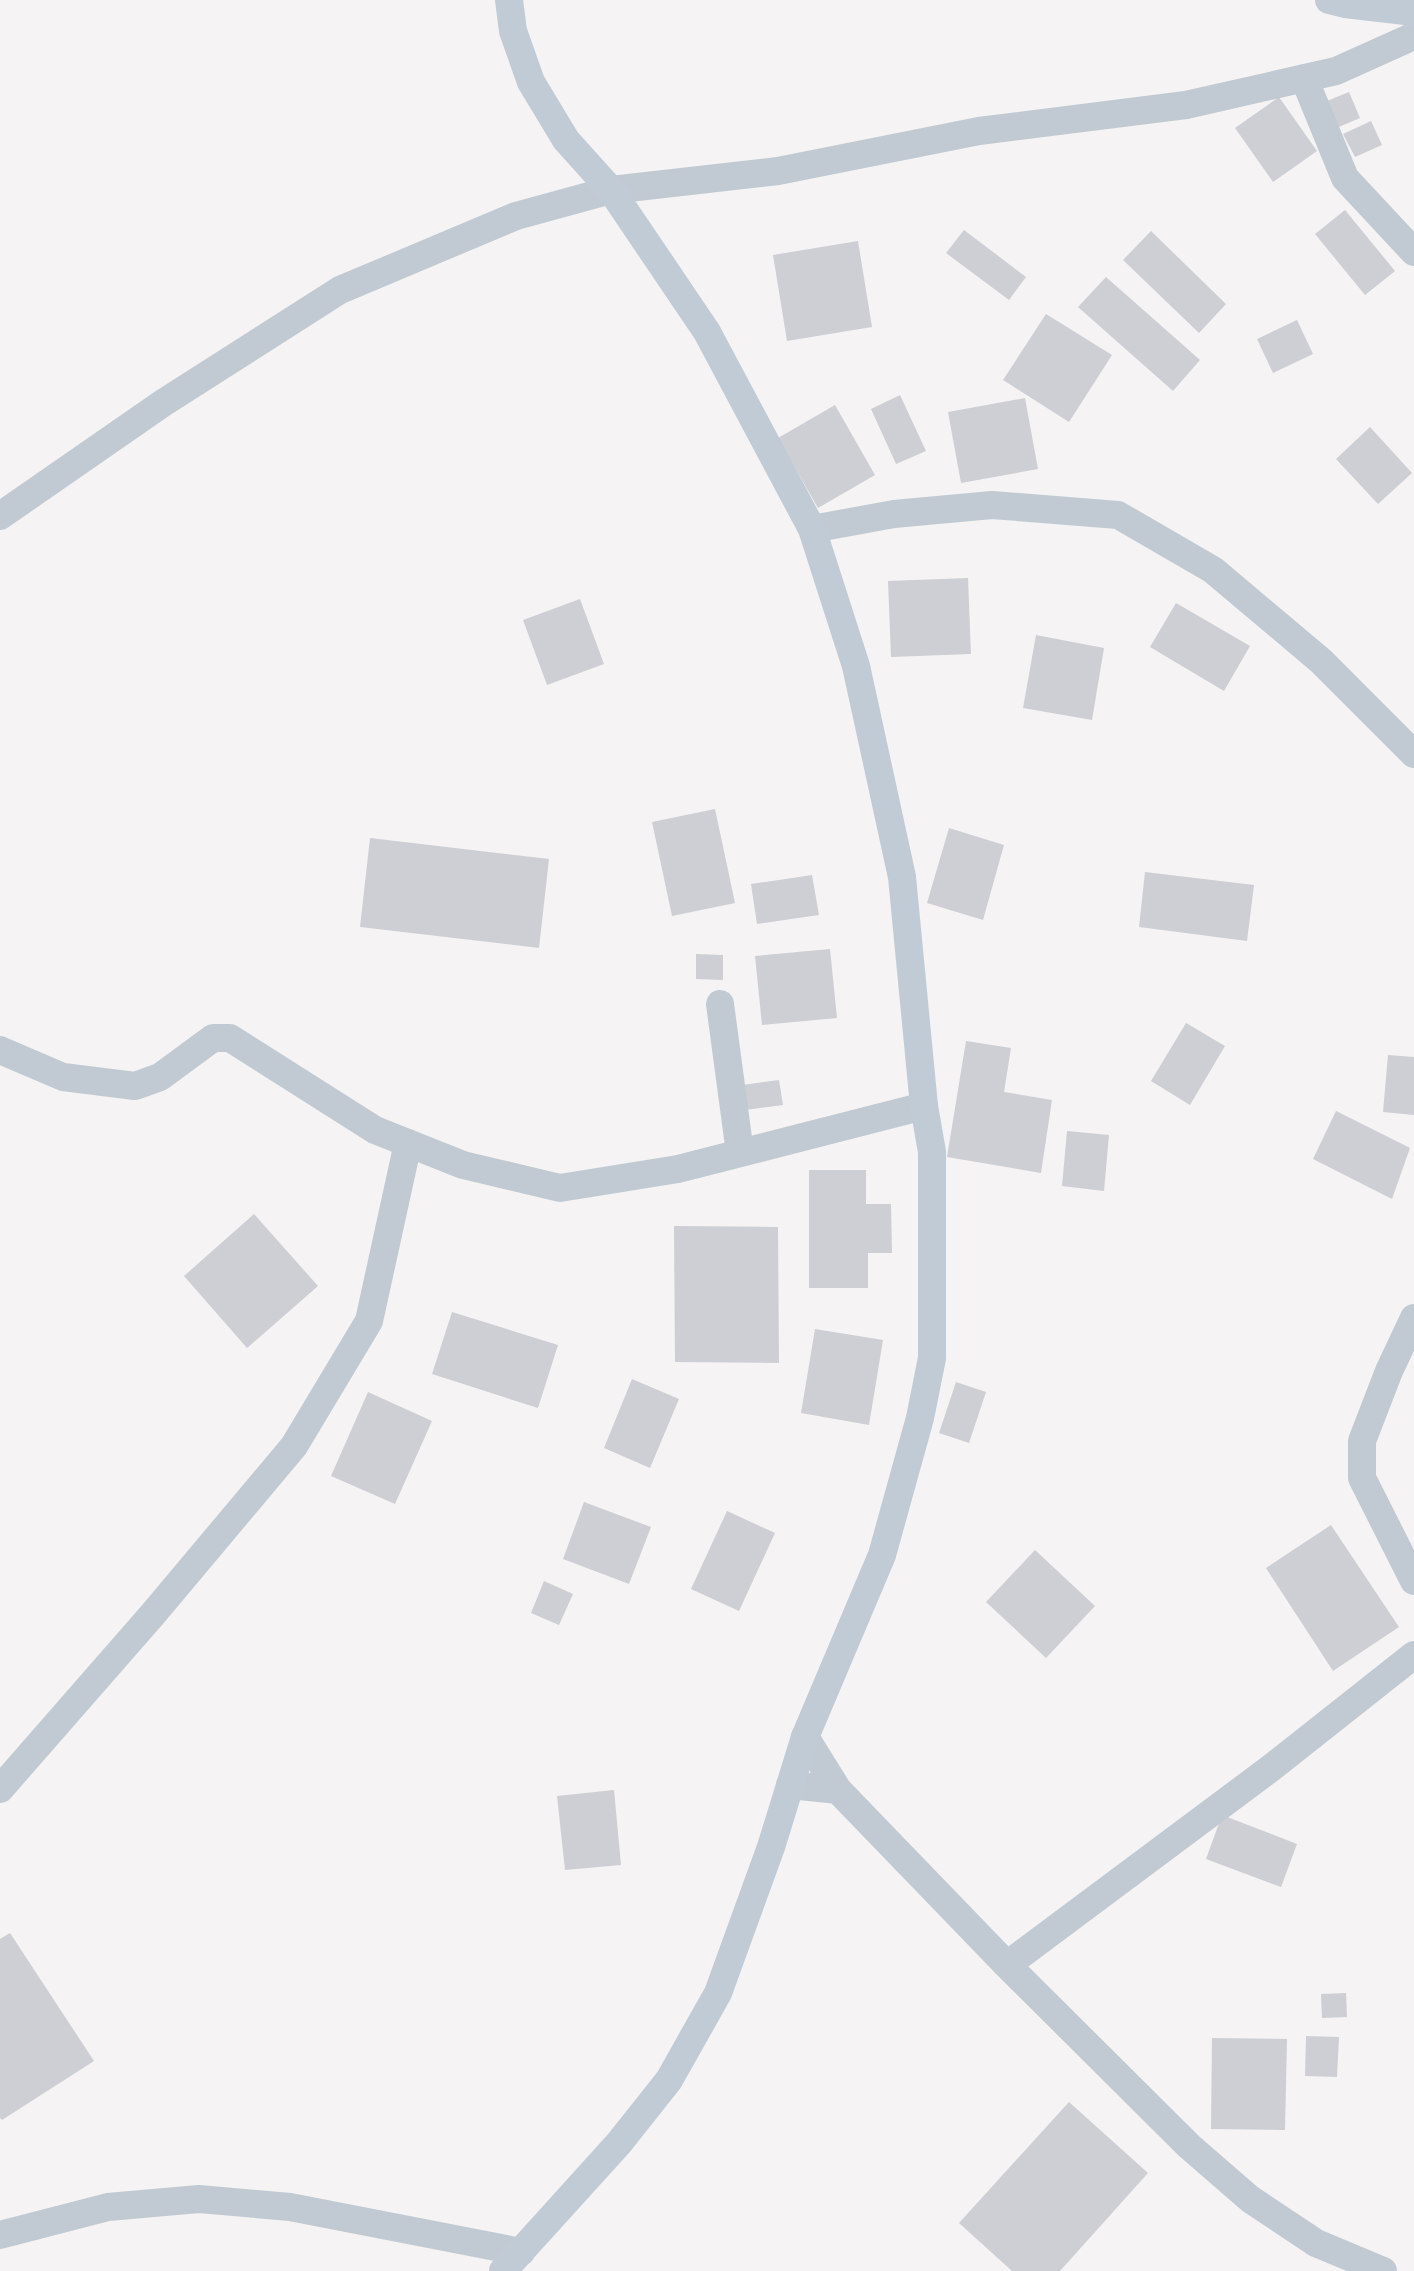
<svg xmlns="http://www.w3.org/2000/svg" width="1414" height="2271" font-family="'Titillium Web',sans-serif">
  <rect width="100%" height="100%" fill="#f5f3f3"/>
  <path fill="#cdcfd5" d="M1349 92 1360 118 1334 129 1322 103Z
    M1279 97 1317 151 1273 182 1235 128Z
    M1371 121 1382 145 1355 157 1343 134Z
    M1345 210 1395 271 1365 295 1315 234Z
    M964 230 1026 277 1009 300 946 253Z
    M1151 231 1226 304 1199 333 1123 260Z
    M858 241 872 327 787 341 773 255Z
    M1106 277 1200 360 1173 391 1078 307Z
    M1046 314 1112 355 1069 422 1003 380Z
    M1297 320 1313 354 1273 373 1257 339Z
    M900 395 926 451 896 464 871 409Z
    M1025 398 1038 469 961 483 948 412Z
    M835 405 875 475 818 508 778 438Z
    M1370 427 1412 473 1378 504 1336 459Z
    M968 578 971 654 891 657 888 581Z
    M580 599 604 664 547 685 523 620Z
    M1176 603 1250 646 1224 691 1150 647Z
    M1036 635 1104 648 1092 720 1023 708Z
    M715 809 735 903 672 916 652 822Z
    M949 828 1004 845 983 920 927 903Z
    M370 838 549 859 539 948 360 927Z
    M1145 872 1254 885 1247 941 1139 927Z
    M812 875 819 915 757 924 751 884Z
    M830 949 837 1018 762 1025 755 956Z
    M696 954 723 955V980L696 979Z
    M1186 1023 1225 1046 1190 1105 1151 1081Z
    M966 1041 1011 1048 1004 1092 1052 1100 1041 1173 947 1157Z
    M1388 1055 1414 1057V1115L1383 1112Z
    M779 1080 783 1105 745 1110 742 1085Z
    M1336 1111 1410 1148 1392 1199 1313 1159Z
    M1067 1131 1109 1135 1104 1191 1062 1186Z
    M809 1170H866V1204H891L892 1253H868V1288H809Z
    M254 1214 318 1286 247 1348 184 1276Z
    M674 1226 778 1227 779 1363 675 1362Z
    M452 1312 558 1345 538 1408 432 1374Z
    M815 1329 883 1340 869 1425 801 1413Z
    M632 1379 679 1399 650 1468 604 1448Z
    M956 1382 986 1392 969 1443 939 1433Z
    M368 1392 432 1421 395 1504 331 1476Z
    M584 1502 651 1527 629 1584 563 1559Z
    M727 1511 775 1533 739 1611 691 1589Z
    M1331 1525 1399 1627 1333 1671 1266 1568Z
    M1035 1550 1095 1606 1046 1658 986 1602Z
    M544 1581 573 1594 559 1625 531 1613Z
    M614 1790 621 1865 565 1870 557 1796Z
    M1222 1815 1297 1844 1281 1887 1206 1859Z
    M10 1933 94 2061 2 2120 0 2118V1939Z
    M1346 1993 1347 2017 1322 2018 1321 1994Z
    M1306 2036 1339 2037 1337 2077 1305 2076Z
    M1212 2038 1287 2039 1285 2130 1211 2129Z
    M1069 2102 1148 2173 1060 2271H1012L959 2223Z"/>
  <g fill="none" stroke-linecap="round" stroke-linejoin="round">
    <path stroke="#c1cad2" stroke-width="28" d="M1304 78 1345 178 1414 252
      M0 516 163 403 340 290 516 216 611 190 778 171 979 131 1186 105 1336 71 1414 36
      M812 529 894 514 992 505 1118 515 1213 570 1321 661 1414 754
      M720 1004 740 1153
      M0 1050 63 1077 135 1086 160 1077 213 1038H230L375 1130 463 1165 560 1188 678 1169 924 1106
      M1414 1318 1389 1371 1362 1441V1478L1414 1581
      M805 1737 838 1790 1007 1965 1189 2146 1250 2199 1316 2243 1383 2271
      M790 1785 838 1790
      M0 1789 153 1614 294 1446 369 1321 408 1143
      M1007 1965 1271 1768 1414 1655
      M0 2235 108 2207 199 2199 290 2207 521 2252"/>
    <path stroke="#c1cbd6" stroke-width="28" d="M1329 0 1345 4 1414 12
      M503 2271 619 2143 669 2080 718 1993 771 1847 805 1737 882 1555 920 1418 932 1358V1152L924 1106 902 877 856 666 812 529 707 332 611 190 566 140 531 82 513 31 509 0"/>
  </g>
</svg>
